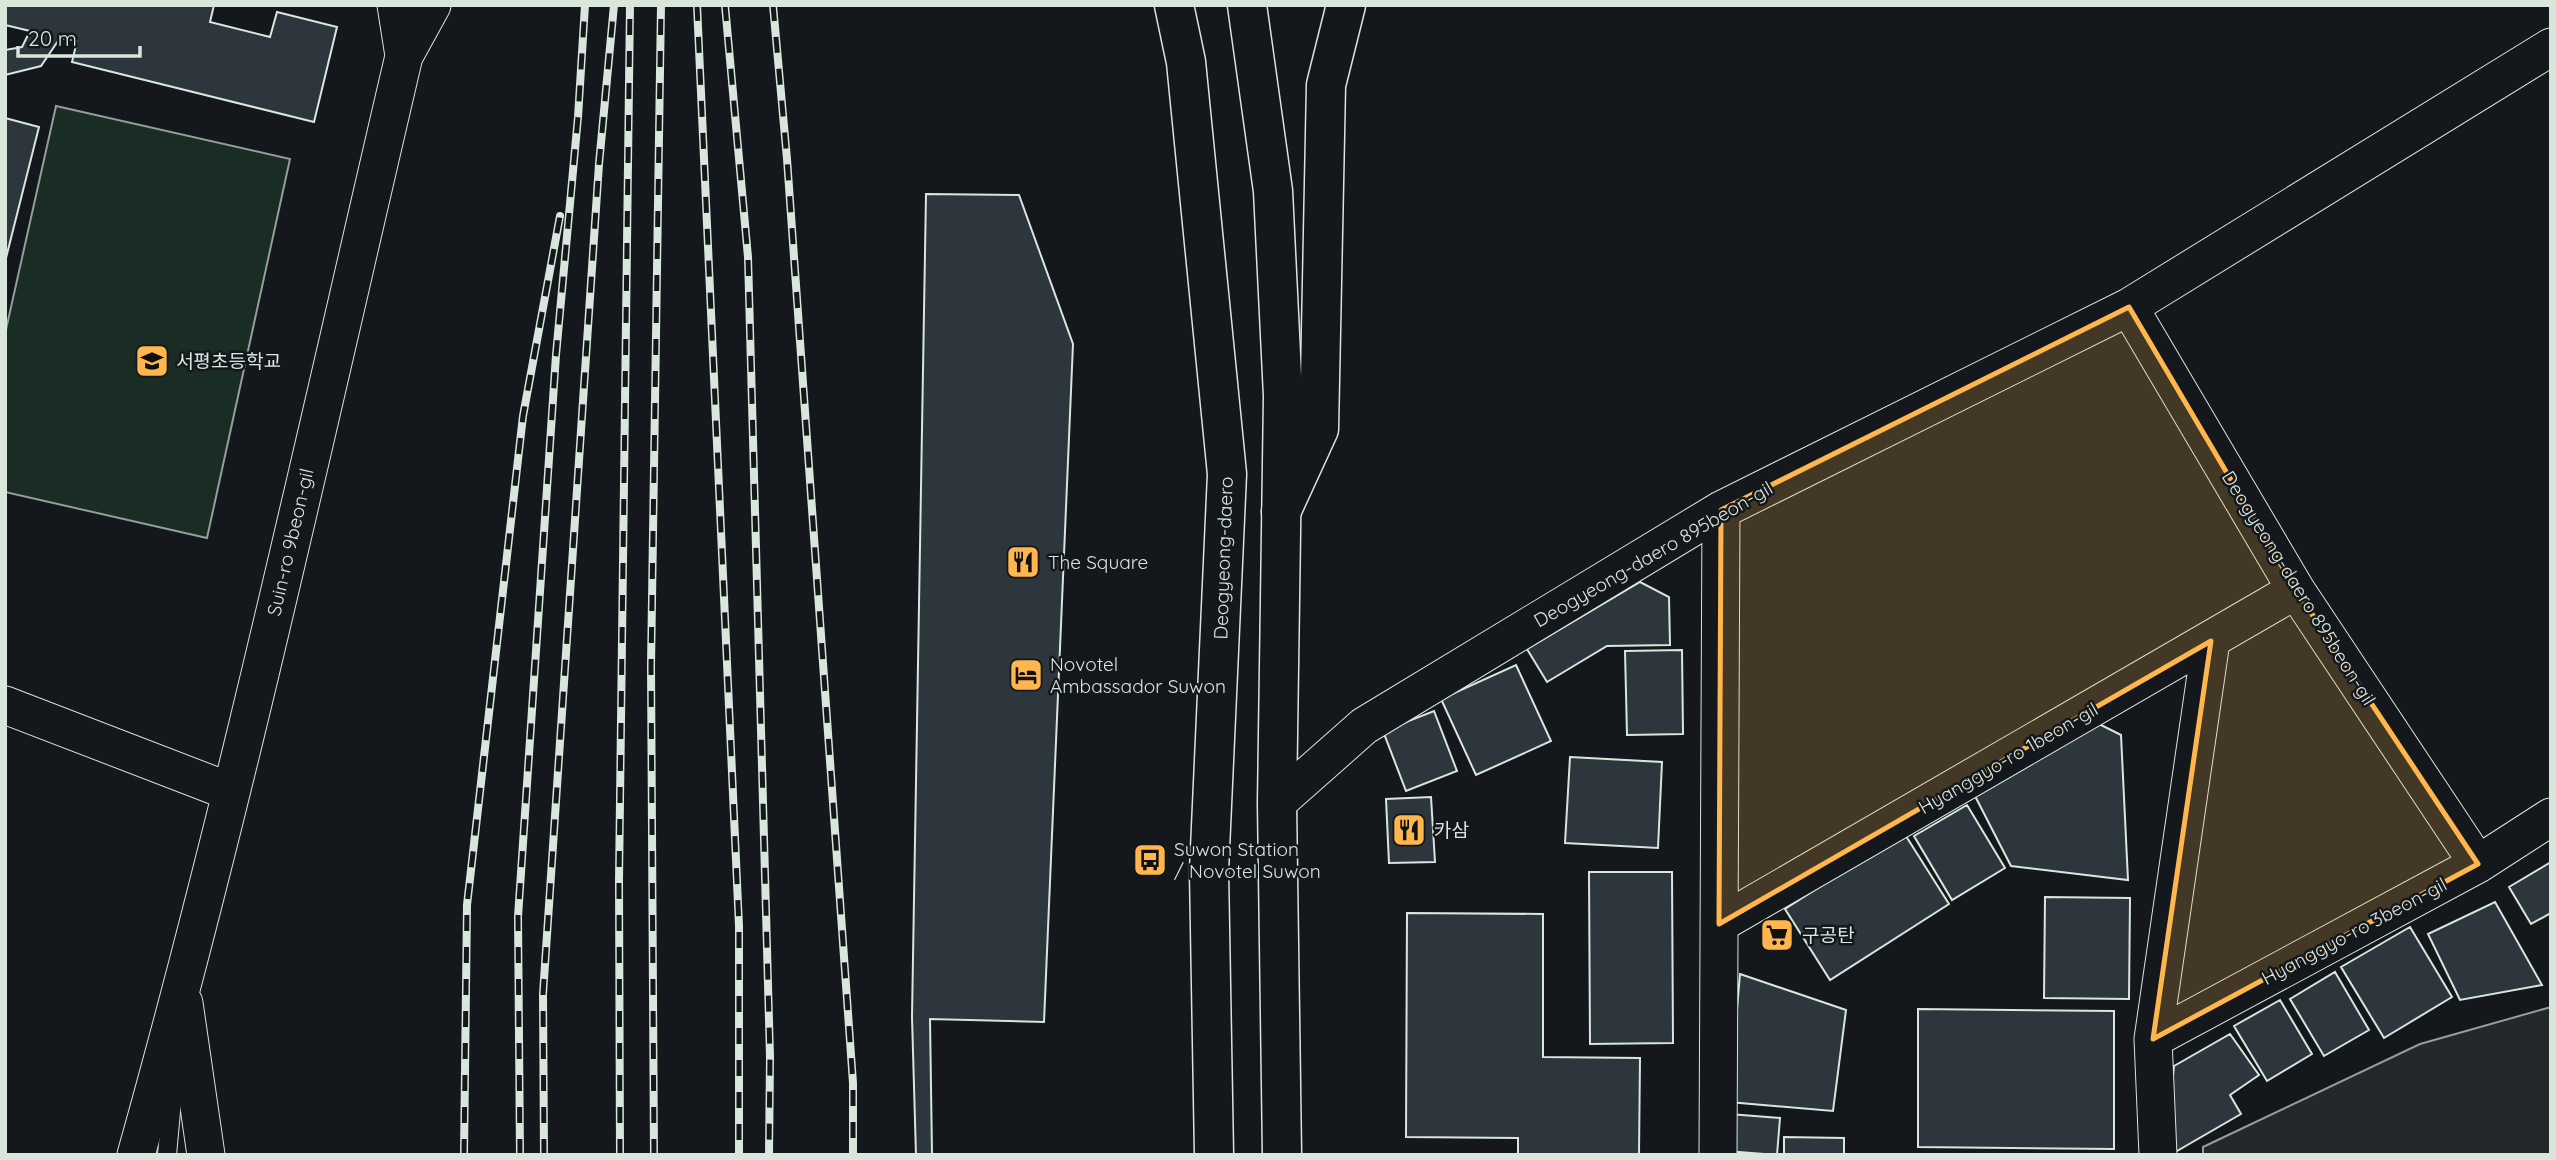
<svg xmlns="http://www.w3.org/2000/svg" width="2556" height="1160" font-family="Quicksand,'Noto Sans KR',sans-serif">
  <rect width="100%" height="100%" fill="#14181c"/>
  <path fill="#1a2d24" stroke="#939e99" stroke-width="2" d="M56 106 290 159 207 538 5 492V334Z"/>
  <path fill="#24282b" stroke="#939e99" stroke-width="2" d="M2551 1007V1155H2203V1147L2420 1044Z"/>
  <path fill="#2c363c" stroke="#d8e6dc" stroke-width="2" d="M5 5H214L210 22 270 37 277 12 337 27 314 122 72 62 77 41 60 38 41 66 5 75V50L22 47 30 31 5 25Z
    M5 118 39 127 5 262Z
    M926 194 1019 195 1073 344 1044 1022 930 1019 932 1155H916L912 1017Z
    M1640 582 1669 597 1670 645 1607 646 1547 682 1527 649Z
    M1682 650 1683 734 1627 735 1625 651Z
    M1516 665 1551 741 1476 775 1441 699Z
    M1434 711 1457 771 1406 791 1383 731Z
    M2093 721 2121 735 2128 880 2011 866 1975 796Z
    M1570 757 1662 762 1658 848 1565 843Z
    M1431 797 1435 862 1389 863 1386 799Z
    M1967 805 2005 868 1952 900 1914 836Z
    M1904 833 1949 904 1830 980 1785 909Z
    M2551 862V913L2531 924 2509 887Z
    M1589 872H1672L1673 1043 1590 1044Z
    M2045 897 2130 898 2129 999 2044 998Z
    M2495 902 2542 985 2460 1000 2428 934Z
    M1407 913 1543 914V1057L1640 1058 1639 1155H1518V1138L1406 1137Z
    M2410 927 2452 997 2384 1038 2341 967Z
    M2335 972 2369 1030 2324 1056 2290 999Z
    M1740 974 1846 1010 1833 1111 1729 1102Z
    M2280 1000 2312 1054 2267 1081 2234 1026Z
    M1918 1009 2114 1011V1149L1918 1147Z
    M2230 1034 2259 1075 2230 1095 2241 1114 2170 1155H2165L2174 1066Z
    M1729 1114 1780 1118 1777 1155 1726 1151Z
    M1784 1137 1844 1138V1155H1784Z"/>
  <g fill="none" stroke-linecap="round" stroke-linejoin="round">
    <defs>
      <path id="lane" d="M167 1155 175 1068"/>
      <path id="street" d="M396 5 404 56
        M2129 307 2296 590 2478 864
        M5 705 231 792
        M1277 803 1364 726 1721 510 2129 307 2551 47
        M1719 924 2296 590
        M184 1003 206 1155
        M2153 1039 2478 864 2551 817
        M136 1155C238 792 318 423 404 56L432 5
        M1718 1155 1721 510
        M2158 1155 2153 1039 2211 641"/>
      <path id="secondary" d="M1281 512 1319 429 1326 85 1346 5"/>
      <path id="primary" d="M1174 5 1186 62 1227 474 1209 871 1214 1155
        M1247 5 1273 191 1283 396 1277 803 1282 1155"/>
    </defs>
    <use href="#lane" stroke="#d8e6dc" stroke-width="20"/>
    <use href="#street" stroke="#d8e6dc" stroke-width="39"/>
    <use href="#secondary" stroke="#d8e6dc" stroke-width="41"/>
    <use href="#primary" stroke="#d8e6dc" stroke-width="41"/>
    <use href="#lane" stroke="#14181c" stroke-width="18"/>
    <use href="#street" stroke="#14181c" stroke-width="37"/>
    <use href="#secondary" stroke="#14181c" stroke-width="38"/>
    <use href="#primary" stroke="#14181c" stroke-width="38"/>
    <defs>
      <path id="rail" d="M697 5 739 926V1155
        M725 5 748 257 770 1057 769 1155
        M773 5 787 159 853 1083V1155
        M464 1155 467 905 523 416 560 216
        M520 1155 518 917 556 355 578 117 585 5
        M544 1155 543 994 599 164 614 5
        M620 1155 619 880 630 5
        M654 1155 651 666 661 5"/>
    </defs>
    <use href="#rail" stroke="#d8e6dc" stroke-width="8"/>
    <use href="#rail" stroke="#14181c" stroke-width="5" stroke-dasharray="16" stroke-linecap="butt"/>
  </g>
  <path fill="#ffb74d" fill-opacity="0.2" stroke="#ffb74d" stroke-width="5" stroke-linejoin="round" d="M2129 307 2296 590 2478 864 2153 1039 2211 641 1719 924 1721 510Z"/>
  <defs>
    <symbol id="school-square" viewBox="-11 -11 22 22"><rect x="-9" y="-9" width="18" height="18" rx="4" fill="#ffb74d" stroke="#14181c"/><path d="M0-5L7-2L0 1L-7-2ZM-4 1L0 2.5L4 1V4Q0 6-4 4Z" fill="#111"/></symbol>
    <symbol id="restaurant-square" viewBox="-11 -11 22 22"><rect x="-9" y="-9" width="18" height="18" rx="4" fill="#ffb74d" stroke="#14181c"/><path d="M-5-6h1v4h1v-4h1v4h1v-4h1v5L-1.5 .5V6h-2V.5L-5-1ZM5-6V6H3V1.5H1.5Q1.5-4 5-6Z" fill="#111"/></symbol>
    <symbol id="hotel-square" viewBox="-11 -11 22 22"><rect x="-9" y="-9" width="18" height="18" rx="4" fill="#ffb74d" stroke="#14181c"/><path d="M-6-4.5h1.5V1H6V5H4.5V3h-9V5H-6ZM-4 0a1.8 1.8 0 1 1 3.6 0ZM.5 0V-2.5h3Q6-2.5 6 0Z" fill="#111"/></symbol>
    <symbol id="bus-square" viewBox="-11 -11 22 22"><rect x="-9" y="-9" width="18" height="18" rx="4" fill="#ffb74d" stroke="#14181c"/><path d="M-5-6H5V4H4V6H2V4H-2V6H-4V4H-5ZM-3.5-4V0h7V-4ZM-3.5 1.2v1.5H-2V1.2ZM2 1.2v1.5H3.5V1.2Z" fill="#111"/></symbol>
    <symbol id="supermarket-square" viewBox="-11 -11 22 22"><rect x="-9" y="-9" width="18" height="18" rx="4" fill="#ffb74d" stroke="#14181c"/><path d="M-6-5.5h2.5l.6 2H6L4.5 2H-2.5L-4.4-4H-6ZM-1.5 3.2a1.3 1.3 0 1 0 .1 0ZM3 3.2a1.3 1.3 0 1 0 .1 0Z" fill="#111"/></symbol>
  </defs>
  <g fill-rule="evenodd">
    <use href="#school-square" x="133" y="342" width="38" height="38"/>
    <use href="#restaurant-square" x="1004" y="543" width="38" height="38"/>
    <use href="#hotel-square" x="1007" y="656" width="38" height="38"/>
    <use href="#restaurant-square" x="1390" y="811" width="38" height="38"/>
    <use href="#bus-square" x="1131" y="841" width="38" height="38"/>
    <use href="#supermarket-square" x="1758" y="916" width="38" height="38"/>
  </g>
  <g text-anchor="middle" stroke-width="5" stroke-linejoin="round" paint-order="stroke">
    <g font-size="19" fill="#d8e6dc" stroke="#14181c" text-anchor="start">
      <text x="176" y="368">서평초등학교</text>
      <text x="1048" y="569">The Square</text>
      <text x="1050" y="671">Novotel<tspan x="1050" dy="22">Ambassador Suwon</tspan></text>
      <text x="1434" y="837">카삼</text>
      <text x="1174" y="856">Suwon Station<tspan x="1174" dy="22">/ Novotel Suwon</tspan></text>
      <text x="1802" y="942">구공탄</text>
    </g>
    <g font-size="19" fill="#d8e6dc" stroke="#14181c">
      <text transform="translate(290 542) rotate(-77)" y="7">Suin-ro 9beon-gil</text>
      <text transform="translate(1653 554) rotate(-30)" y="7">Deogyeong-daero 895beon-gil</text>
      <text transform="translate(1223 558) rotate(-88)" y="7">Deogyeong-daero</text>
      <text transform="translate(2299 588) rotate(58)" y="7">Deogyeong-daero 895beon-gil</text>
      <text transform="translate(2008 758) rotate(-30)" y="7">Hyanggyo-ro 1beon-gil</text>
      <text transform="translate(2354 931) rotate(-28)" y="7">Hyanggyo-ro 3beon-gil</text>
    </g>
  </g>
  <rect width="2556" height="1160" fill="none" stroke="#d8e6dc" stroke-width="14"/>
  <path d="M18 46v10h122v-10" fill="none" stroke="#d8e6dc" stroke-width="3.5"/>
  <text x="28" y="46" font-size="21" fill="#d8e6dc" stroke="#14181c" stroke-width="5" paint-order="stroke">20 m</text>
</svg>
